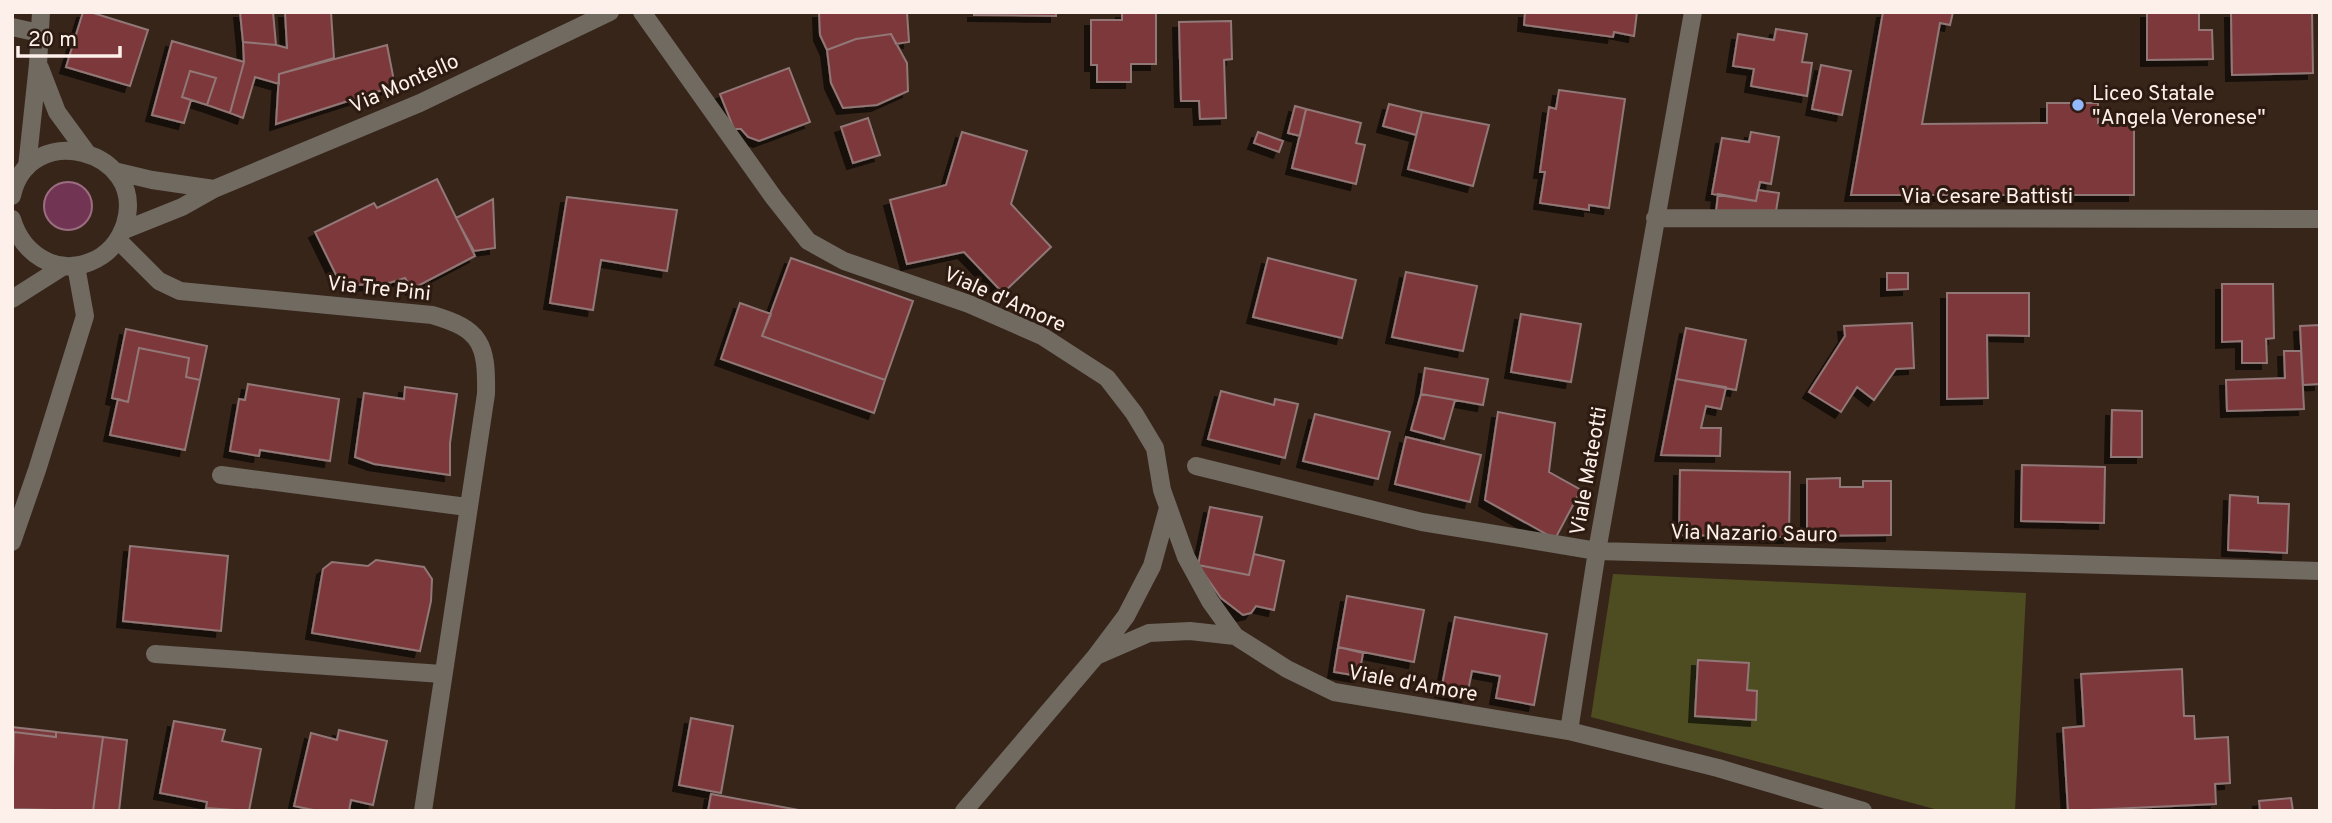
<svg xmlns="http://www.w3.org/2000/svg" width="2332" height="823" font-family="Overpass,sans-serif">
  <defs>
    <filter id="shadow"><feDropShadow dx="-6" dy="6" stdDeviation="0" flood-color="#0009"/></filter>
  </defs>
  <rect width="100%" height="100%" fill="#37251a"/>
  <path fill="#4e4d22" d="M1613 574 2026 593 2015 811H1942L1591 717Z"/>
  <path fill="#713553" stroke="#9b6d80" stroke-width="2" d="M44 206a24 24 0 1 1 48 0a24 24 0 1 1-48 0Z"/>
  <path fill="#7c393b" stroke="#927777" stroke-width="2" filter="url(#shadow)" d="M83 12H90L148 30 130 86 66 67Z
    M240 12H273L276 45 243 42Z
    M285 12H331L334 58 279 74V84L255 77 243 118 230 113 244 62 243 42 276 45 287 48Z
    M907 12 909 42 896 44 891 34 856 39 827 50 820 35 819 12Z
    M974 12H1056V16L974 15Z
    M1122 12H1156V64H1131V82H1097V65H1091V20H1122Z
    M1525 12H1637L1634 36 1614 32 1613 37 1524 25Z
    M1883 12H1953L1950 25 1940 23 1922 124 2047 123V103H2098V123H2134V195H1851Z
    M2147 12H2199V30H2212L2213 59 2147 60Z
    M2231 12H2312L2313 73 2232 75Z
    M1231 21 1232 59 1224 60 1226 118 1200 119 1199 101H1181L1179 22Z
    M1776 29 1807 34 1802 62 1812 63 1807 96 1751 86 1754 69 1733 66 1738 34 1774 40Z
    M891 34 907 63 908 91 877 105 843 108 831 83 827 50 856 39Z
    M172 41 244 62 230 113 207 105 216 78 190 71 182 97 191 100 184 123 152 115Z
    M387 45 395 86 276 124 279 74Z
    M1821 65 1851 71 1842 115 1812 109Z
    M789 68 810 122 759 141 748 137 741 129H734L720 94Z
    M190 71 216 78 207 105 182 97Z
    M1559 90 1625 99 1609 208 1589 205V210L1540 203 1545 172H1540L1549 107 1556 109Z
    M1389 104 1422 112 1416 135 1383 126Z
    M1295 106 1306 109 1300 136 1288 133Z
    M1306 109 1361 123 1356 143 1365 145 1356 184 1292 168Z
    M1422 112 1489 125 1473 186 1408 169Z
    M868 118 880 155 853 163 841 127Z
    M962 132 1027 151 1011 204 1051 247 1003 293 964 252 907 264 890 200 946 185Z
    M1258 132 1283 141 1279 152 1254 143Z
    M1751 132 1779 137 1771 184 1760 182 1756 201 1712 194 1722 138 1749 142Z
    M437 179 475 256 412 289 405 278 389 283 357 285 339 281 315 232 374 203 377 208Z
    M1758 190 1779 193 1776 211 1716 212 1718 194 1756 201Z
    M567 197 677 210 667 271 601 260 593 310 550 303Z
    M493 199 495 248 474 251 456 218Z
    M791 258 913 301 885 380 762 336Z
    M1268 258 1356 280 1342 338 1253 317Z
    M1406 272 1477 286 1463 351 1392 337Z
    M1887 273H1908V289L1887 290Z
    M2222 284H2273L2274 338 2266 339 2267 363H2242V341L2222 342Z
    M1947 293H2029V336L1987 335 1988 398 1947 399Z
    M740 303 771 314 762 336 885 380 874 413 721 359Z
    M1521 314 1581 324 1571 382 1511 372Z
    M1912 323 1914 368 1896 369 1874 400 1857 387 1841 412 1809 392 1845 336 1844 326Z
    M2320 325V384L2303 385 2300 326Z
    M1686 328 1746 340 1736 390 1676 379Z
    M126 329 207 346 200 380 186 377 189 358 139 348 128 402 112 398Z
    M139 348 189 358 186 377 200 380 185 450 110 435 118 399 128 402Z
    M2284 351H2301L2304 409 2227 411 2226 380 2285 378Z
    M1425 368 1488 379 1483 405 1421 394Z
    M1676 379 1726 387 1721 409 1706 406 1701 428H1721L1720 456 1661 455Z
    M248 384 339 399 330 461 260 450 259 456 230 451 239 399 245 400Z
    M405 387 457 394 450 443V475L374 464 355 457 364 393 404 399Z
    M1221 391 1274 405 1275 399 1298 404 1285 458 1208 439Z
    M1421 394 1455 400 1444 439 1411 430Z
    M2112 410 2142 411V457H2111Z
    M1498 412 1555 423 1549 472 1581 490 1555 539 1485 500Z
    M1315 414 1390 432 1378 479 1303 461Z
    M1406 437 1481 455 1470 502 1395 484Z
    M2022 465 2105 467 2104 523 2021 521Z
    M1680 470 1790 472 1789 537 1679 535Z
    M1840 478V487H1863V481H1891V535L1807 536V479Z
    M2230 495 2258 497V503L2289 504 2287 553 2228 550Z
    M1210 507 1262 517 1249 575 1198 565Z
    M130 546 228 556 221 631 123 621Z
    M1254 554 1284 561 1274 610 1256 606 1251 613 1243 615 1221 598 1198 565 1249 575Z
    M376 560 424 567 432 579 431 601 420 651 312 633 323 569 332 562 368 566Z
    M1347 596 1424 610 1414 662 1338 647Z
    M1455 617 1547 634 1534 705 1496 698 1500 676 1472 671 1467 696 1441 691Z
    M1338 647 1363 653 1359 676 1334 672Z
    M1698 660 1749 663 1747 690 1757 691 1756 720 1695 716Z
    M2182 669 2184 716H2194L2195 739 2228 737 2230 783 2215 784 2216 804 2068 811 2063 728 2084 726 2081 674Z
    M691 718 733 726 721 793 679 785Z
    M174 721 225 730 222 741 261 749 249 811 206 808 207 802 160 793Z
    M12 727 56 732V737L14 732 12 739Z
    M339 730 387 741 373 805 351 800 349 811H318L294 806 311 733 337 740Z
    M14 732 56 737V732L103 737 93 811 12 809Z
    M103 737 127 740 119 811H93Z
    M711 794 804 811H708Z
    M2291 798 2293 811H2260L2259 801Z"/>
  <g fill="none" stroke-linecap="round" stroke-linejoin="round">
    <path stroke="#706a61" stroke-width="18" d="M642 12 774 198 808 241 844 261 969 304 1042 336 1107 378 1134 413 1155 448 1162 490 1186 557 1210 601 1235 636 1287 669 1334 692 1569 731 1718 768 1863 811
      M12 27 39 33
      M40 68 57 112 87 153
      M27 167 38 64 41 12
      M1655 218 2320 219
      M118 240 159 281 180 291 432 315C481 329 487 344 486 394L423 811
      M1196 466 1422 522 1597 551 2320 571
      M221 475 467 507
      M1168 508 1152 566 1126 616 1096 656 1149 633 1190 631 1235 636
      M12 542 37 470 85 316 76 266
      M155 654 442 674
      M1569 731 1597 551 1693 12
      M964 811 1096 656"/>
    <path stroke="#706a61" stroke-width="18" d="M114 171 152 180 214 189
      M12 196C28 119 148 149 125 224 119 242 108 255 90 262 55 276 22 253 12 219
      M122 231 182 207 214 189 420 103 610 12
      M12 299 64 266"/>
  </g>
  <circle fill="#92b7fd" stroke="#2d1b11" stroke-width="2.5" cx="2078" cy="105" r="7"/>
  <g text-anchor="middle" stroke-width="6" stroke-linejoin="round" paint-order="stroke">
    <g font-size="21" fill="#fdf0ea" stroke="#2d1b11">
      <text transform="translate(404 83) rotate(-24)" y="7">Via Montello</text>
      <text x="1987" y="203">Via Cesare Battisti</text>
      <text transform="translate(379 288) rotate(6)" y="7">Via Tre Pini</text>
      <text transform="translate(1005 299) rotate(24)" y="7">Viale d'Amore</text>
      <text transform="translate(1588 471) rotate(-80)" y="7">Viale Mateotti</text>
      <text transform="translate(1754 533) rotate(1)" y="7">Via Nazario Sauro</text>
      <text transform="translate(1413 683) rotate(10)" y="7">Viale d'Amore</text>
    </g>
    <g font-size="21" fill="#fdf0ea" stroke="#2d1b11" text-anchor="start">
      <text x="2092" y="100">Liceo Statale<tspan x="2092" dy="24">"Angela Veronese"</tspan></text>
    </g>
  </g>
  <rect width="2332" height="823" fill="none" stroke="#fdf0ea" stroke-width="28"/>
  <path d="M18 46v10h102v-10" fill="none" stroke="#fdf0ea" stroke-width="3.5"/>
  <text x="28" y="46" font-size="21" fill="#fdf0ea" stroke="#2d1b11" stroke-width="5" paint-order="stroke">20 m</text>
</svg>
